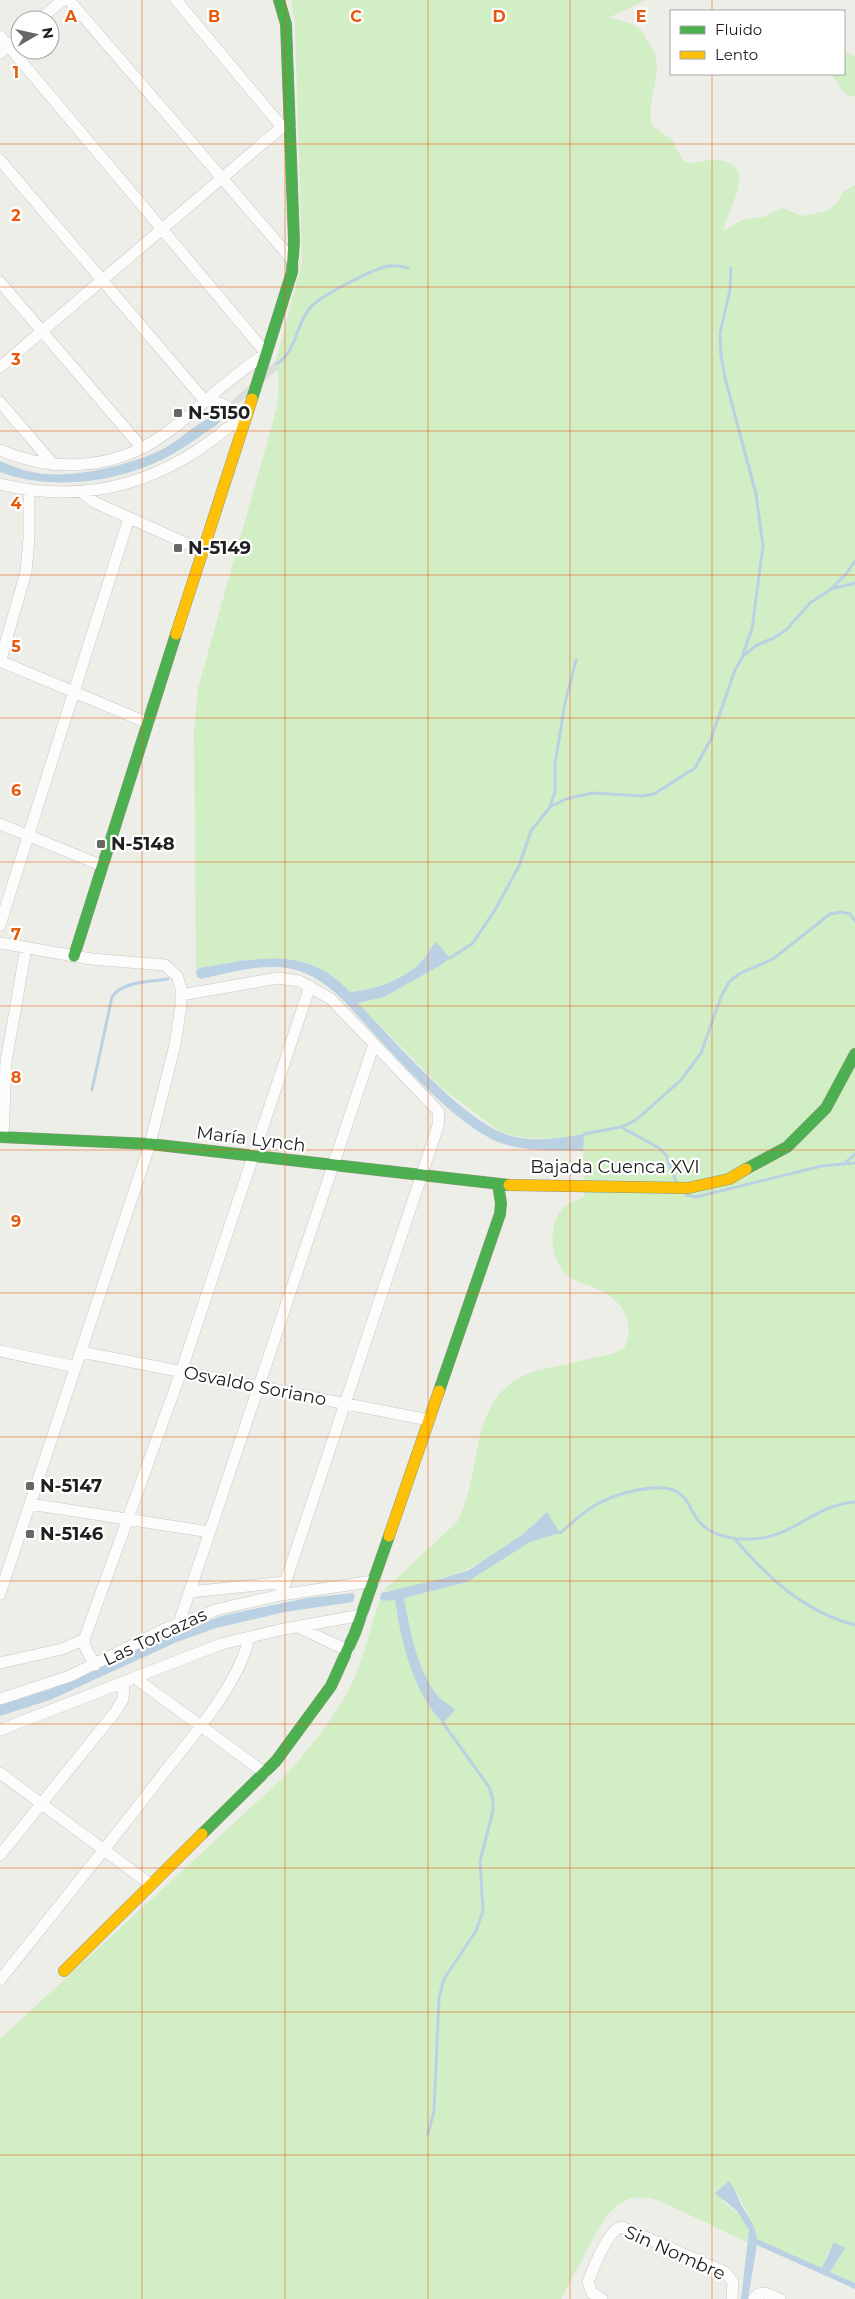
<svg xmlns="http://www.w3.org/2000/svg" width="855" height="2299" font-family="Montserrat,sans-serif">
  <rect width="100%" height="100%" fill="#eeeee8"/>
  <path fill="#d1eec5" d="M291 0H646L608 18C618 20 633 22 641 30 644 34 646 39 649 43 669 69 644 97 652 125L673 141 682 159 687 163C695 164 702 160 710 160 763 159 729 205 723 231L742 220 763 217 782 208 802 216 827 211 837 203 843 192 855 185V2283L830 2272 840 2257 829 2250 822 2268 757 2239C755 2220 742 2207 736 2189L722 2201C738 2212 752 2222 749 2243L660 2201C618 2187 605 2217 588 2248 579 2265 570 2282 561 2299H0V2039L285 1776C312 1745 341 1711 357 1672 366 1648 372 1623 380 1599L383 1601 395 1600C400 1637 411 1673 430 1706L455 1710C450 1704 442 1701 437 1695 417 1669 411 1629 404 1598L466 1582 530 1542 560 1533 547 1513C537 1519 530 1528 521 1536 481 1567 434 1587 383 1591L457 1522C485 1471 465 1397 532 1372L615 1353 624 1348C637 1322 621 1298 595 1288 586 1284 574 1282 567 1275 550 1261 547 1224 563 1208 568 1202 577 1200 584 1197L583 1134C555 1139 526 1142 499 1131L442 1088 357 1002 384 997 441 965 429 950C425 955 422 962 417 966 399 982 373 990 350 992 306 944 255 959 199 968L196 971 194 732 198 688 277 407 279 384 276 360 302 262 295 25Z
    M844 51 855 56V97L845 94 831 74H844Z"/>
  <path fill="#bad1e3" d="M217 415 221 419 218 424C201 435 185 448 167 457 118 483 51 491 0 472V461C12 466 24 471 37 473 73 479 132 465 165 448 182 438 198 421 217 415Z
    M436 942 450 958 441 965 384 997 358 1003C393 1039 462 1120 508 1135 532 1143 560 1138 584 1134L583 1151C557 1150 526 1152 501 1143 460 1128 405 1067 375 1035 346 1004 323 969 276 967 251 966 225 974 201 979L197 977 196 971 199 968C255 959 306 944 350 992 373 990 397 982 416 967 424 960 429 950 436 942Z
    M547 1512 560 1533 530 1542 467 1582 404 1598C410 1629 417 1669 437 1695 442 1701 450 1704 455 1710L443 1723C413 1692 401 1642 395 1600L383 1601 380 1599 381 1593 441 1579 469 1570 522 1535Z
    M353 1593 355 1596 353 1602 285 1612 216 1628 177 1642 50 1700 0 1716V1705L51 1689 176 1632 225 1615 307 1598Z
    M729 2181C736 2189 737 2197 742 2206 749 2218 755 2224 757 2239L822 2268 834 2242 845 2248 830 2272 855 2283V2289L757 2245 748 2299H741L749 2230 737 2211 715 2193Z"/>
  <path fill="#dddddb" d="M276 360 278 369 221 419 217 415Z"/>
  <g fill="none" stroke-linecap="round" stroke-linejoin="round">
    <path stroke="#bad1e3" stroke-width="3" d="M731 268 730 290 720 333 721 355 725 378 756 494 763 546 752 629 743 654
      M277 364C297 350 295 327 309 309 319 296 373 269 389 266 396 265 402 266 408 268
      M831 589 855 583
      M550 807 566 799 592 793 643 796 654 794 695 768 711 739 735 670 743 656 757 645 774 638 787 629 810 603 830 590 846 574 855 561
      M450 958 472 944 495 910 519 866 531 831 550 807 555 792V764L565 703 576 660
      M92 1090 112 997C122 981 151 982 168 979
      M621 1127 659 1148 666 1155 677 1184
      M584 1134 621 1127 636 1120 681 1080 701 1053 721 997 729 982 739 974 773 959 830 914 842 912 850 914 855 921
      M846 1162 855 1154
      M686 1195 696 1197 822 1166 855 1163
      M560 1533C572 1523 584 1511 599 1503 616 1494 662 1480 679 1493 689 1500 691 1511 698 1520 709 1536 735 1540 753 1539 792 1538 816 1504 855 1502
      M734 1538C767 1577 804 1612 855 1625
      M428 2134 434 2111 439 1998 444 1979 476 1931 483 1911 480 1861 493 1811V1800L489 1787 443 1723"/>
    <defs>
      <path id="street" d="M69 0 294 262
        M176 0 282 127H290
        M39 20 63 0
        M0 36 266 353C250 365 233 377 218 390 198 407 179 426 156 440 109 470 50 472 0 450
        M0 53 20 36
        M0 160 205 401C226 401 238 411 240 432
        M0 282 142 448
        M0 367 282 127
        M0 402 54 465
        M0 484C65 500 127 492 185 458 204 447 221 433 238 420
        M82 492 94 502 203 551
        M0 661 148 723
        M0 662 26 572 29 538V491
        M0 824 103 866
        M0 925 129 518
        M0 943 91 959 165 965 177 976 181 988V1005L175 1045 150 1144 0 1594
        M181 995 278 978 299 981 331 999 439 1112 438 1126 281 1595
        M3 1137 6 1062 26 948
        M0 1351 76 1367
        M81 1352 429 1420
        M30 1504 210 1532
        M190 1592 286 1582
        M179 1623 374 1044
        M298 1627 349 1651
        M0 1663 62 1649 85 1639
        M95 1665 84 1645 85 1637 181 1372 310 986
        M135 1678 265 1773
        M0 1699 70 1676 165 1629 219 1609 281 1595 374 1581
        M0 1730 221 1644 279 1630 362 1615
        M0 1773 150 1884
        M0 1855 116 1711 123 1699 124 1682
        M0 1980C55 1911 110 1843 163 1774 192 1737 240 1683 249 1637
        M602 2299 592 2293 588 2282C593 2269 608 2229 622 2227L725 2272 733 2282 732 2299
        M754 2299 758 2294 765 2293 780 2299"/>
      <path id="fast" d="M252 399 292 272 294 241 286 24 279 0
        M74 956 176 634
        M0 1137 150 1144 509 1185
        M746 1169 787 1147 826 1108 855 1054
        M439 1391 500 1214 501 1203 498 1185
        M202 1834 276 1761 331 1686 355 1633 389 1536"/>
      <path id="slow" d="M176 634 252 399
        M509 1185 688 1188 729 1179 746 1169
        M389 1536 439 1391
        M64 1971 202 1834"/>
    </defs>
    <use href="#street" stroke="#c7c7c4" stroke-width="12"/>
    <use href="#fast" stroke="#91997f" stroke-width="12"/>
    <use href="#slow" stroke="#91997f" stroke-width="12"/>
    <use href="#street" stroke="#fcfcfc" stroke-width="11"/>
    <use href="#fast" stroke="#4caf50" stroke-width="11"/>
    <use href="#slow" stroke="#ffc107" stroke-width="11"/>
  </g>
  <path fill="none" stroke="#e8590c" stroke-width="1" stroke-opacity="0.55" d="M142 0V2299M285 0V2299M428 0V2299M570 0V2299M712 0V11M712 74V2299M0 144H855M0 287H855M0 431H855M0 575H855M0 718H855M0 862H855M0 1006H855M0 1150H855M0 1293H855M0 1437H855M0 1581H855M0 1724H855M0 1868H855M0 2012H855M0 2155H855"/>
  <g fill="#686866" stroke="#fff" stroke-width="2">
    <rect x="173" y="408" width="10" height="10" rx="2.5"/>
    <rect x="173" y="543" width="10" height="10" rx="2.5"/>
    <rect x="96" y="839" width="10" height="10" rx="2.5"/>
    <rect x="25" y="1481" width="10" height="10" rx="2.5"/>
    <rect x="25" y="1529" width="10" height="10" rx="2.5"/>
  </g>
  <g text-anchor="middle" stroke-width="4.5" stroke-linejoin="round" paint-order="stroke">
    <g font-size="18" font-weight="bold" fill="#202020" stroke="#fff" text-anchor="start">
      <text x="188" y="419">N-5150</text>
      <text x="188" y="554">N-5149</text>
      <text x="111" y="850">N-5148</text>
      <text x="40" y="1492">N-5147</text>
      <text x="40" y="1540">N-5146</text>
    </g>
    <g font-size="18" fill="#202020" stroke="#fff">
      <text transform="translate(251 1139) rotate(7)" y="6">María Lynch</text>
      <text x="615" y="1173">Bajada Cuenca XVI</text>
      <text transform="translate(255 1386) rotate(11)" y="6">Osvaldo Soriano</text>
      <text transform="translate(155 1637) rotate(-25)" y="6">Las Torcazas</text>
      <text transform="translate(675 2253) rotate(24)" y="6">Sin Nombre</text>
    </g>
  </g>
  <g font-size="16" text-anchor="middle" font-weight="bold" fill="#e8590c" stroke="#fff" stroke-width="4.5" stroke-linejoin="round" paint-order="stroke">
    <text x="71" y="22">A</text>
    <text x="214" y="22">B</text>
    <text x="356" y="22">C</text>
    <text x="499" y="22">D</text>
    <text x="641" y="22">E</text>
    <text x="16" y="78">1</text>
    <text x="16" y="221">2</text>
    <text x="16" y="365">3</text>
    <text x="16" y="509">4</text>
    <text x="16" y="652">5</text>
    <text x="16" y="796">6</text>
    <text x="16" y="940">7</text>
    <text x="16" y="1083">8</text>
    <text x="16" y="1227">9</text>
  </g>
  <rect x="670" y="10" width="175" height="65" fill="#ffffff" stroke="#a6a6a6"/>
  <rect x="680" y="26" width="25" height="8" fill="#4caf50" stroke="#a6a6a6"/>
  <text x="715" y="35" font-size="15" fill="#202020">Fluido</text>
  <rect x="680" y="51" width="25" height="8" fill="#ffc107" stroke="#a6a6a6"/>
  <text x="715" y="60" font-size="15" fill="#202020">Lento</text>
  <g transform="translate(35 35) rotate(81)"><circle r="24" fill="#ffffff" stroke="#a6a6a6"/>
  <path d="M0-4L9 19L0 12L-9 19Z" fill="#686866"/>
  <text y="-8" font-size="14" font-weight="bold" text-anchor="middle" fill="#202020">N</text>
  </g>
</svg>
